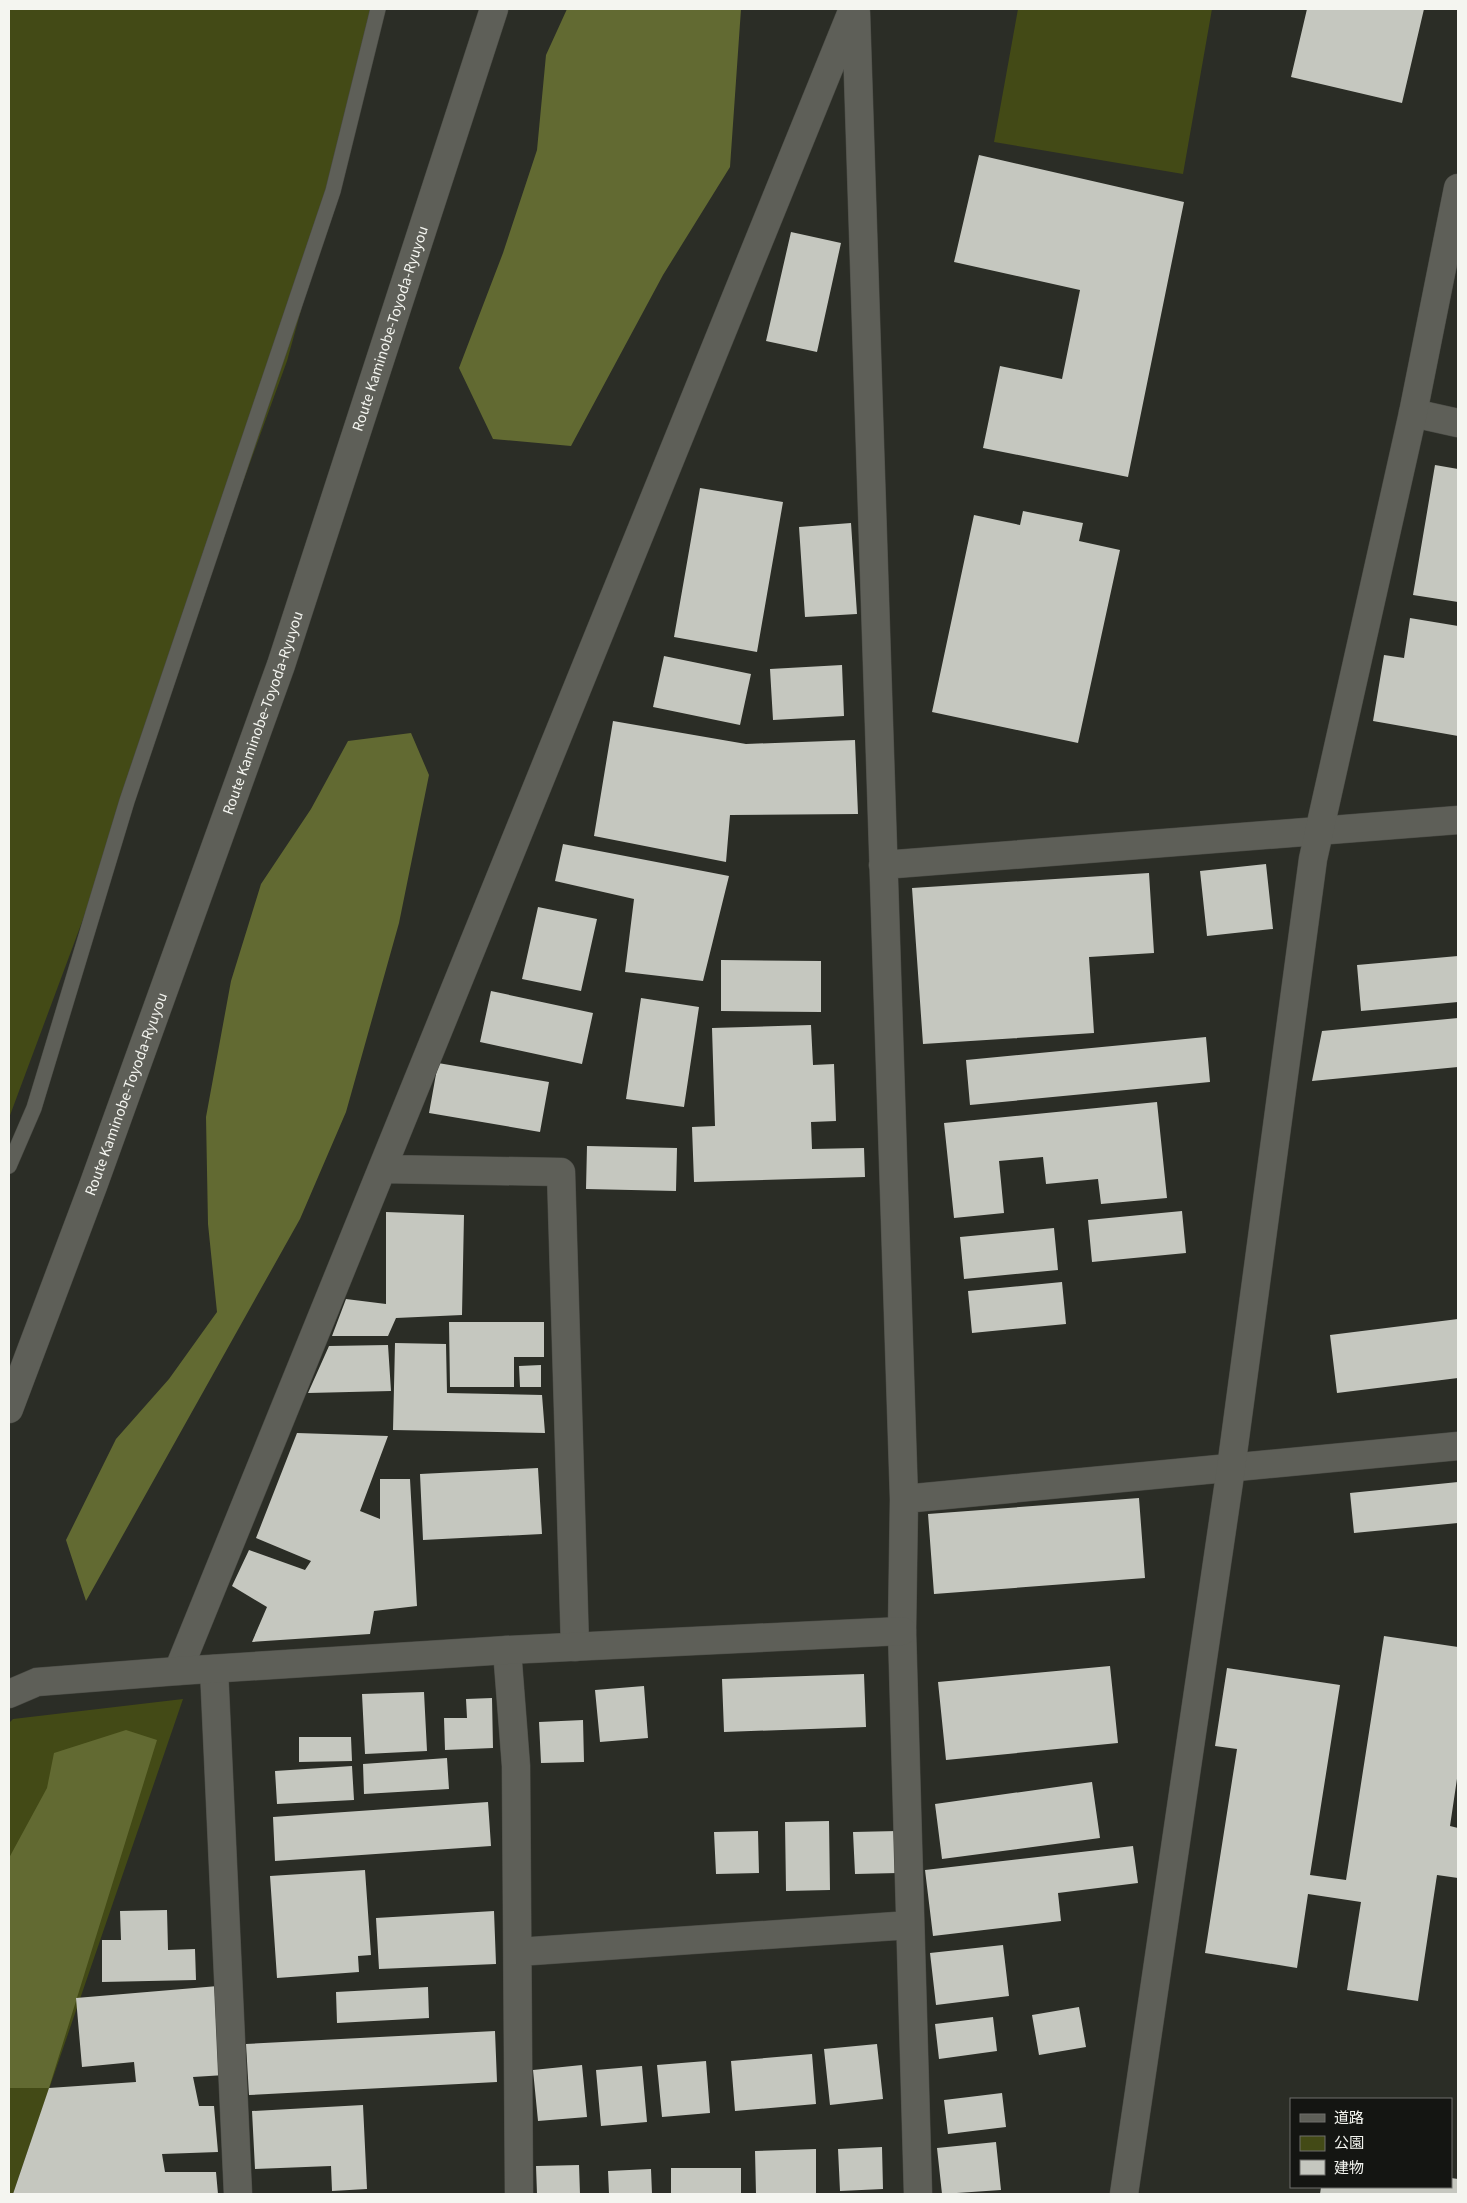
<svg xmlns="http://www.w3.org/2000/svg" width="1467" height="2203" font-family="Georgia,'Noto Sans JP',serif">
  <rect width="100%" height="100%" fill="#2b2d26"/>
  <path fill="#434a16" d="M9 9H384L287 361 127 801 9 1118Z
    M1018 9H1212L1183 174 994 142Z
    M183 1699 13 2194H9V1723L13 1719Z"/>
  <path fill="#626a32" d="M567 9H741L730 167 663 275 571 446 493 439 459 368 503 253 537 150 546 55Z
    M411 733 429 775 399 923 346 1112 300 1219 86 1601 66 1540 116 1439 169 1379 217 1312 208 1224 206 1117 231 981 261 884 311 809 348 741Z
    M126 1730 157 1740 49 2088H9V1858L47 1788 54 1753Z"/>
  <path fill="#c5c7bf" d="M1307 9H1424L1402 103 1291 77Z
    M979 155 1184 202 1128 477 983 448 1000 366 1062 379 1080 290 954 262Z
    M791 232 841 243 817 352 766 341Z
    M1435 465 1458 469V602L1413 595Z
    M700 488 783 502 757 652 674 637Z
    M1023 511 1083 523 1079 541 1120 550 1078 743 932 712 974 515 1020 525Z
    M851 523 857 614 805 617 799 527Z
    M1410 618 1458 626V736L1373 721 1384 655 1404 658Z
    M664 656 751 674 740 725 653 707Z
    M842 665 844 716 773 720 770 669Z
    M613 721 746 744 855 740 858 814 730 815 726 862 594 836Z
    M563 844 729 876 703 981 625 972 634 899 555 881Z
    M1266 864 1273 929 1207 936 1200 871Z
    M1149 873 1154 953 1089 957 1094 1033 923 1044 912 888Z
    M538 907 597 919 581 991 522 979Z
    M1458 956V1002L1361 1011 1357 965Z
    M721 960 821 961V1012L721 1011Z
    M491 991 593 1013 582 1064 480 1042Z
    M641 998 699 1007 684 1107 626 1099Z
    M1458 1018V1067L1312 1081 1322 1031Z
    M811 1025 813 1065 834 1064 836 1121 811 1122 812 1149 864 1148 865 1177 694 1182 692 1127 715 1126 712 1028Z
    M1206 1037 1210 1082 970 1105 966 1060Z
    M438 1063 549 1082 540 1132 429 1113Z
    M1157 1102 1167 1198 1101 1204 1098 1179 1046 1184 1043 1157 999 1161 1004 1213 954 1218 944 1123Z
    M587 1146 677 1148 676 1191 586 1189Z
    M1182 1211 1186 1253 1092 1262 1088 1220Z
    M386 1212 464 1215 462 1315 396 1318 388 1336H332L346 1299 386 1304Z
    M1054 1228 1058 1270 964 1279 960 1237Z
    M1062 1282 1066 1324 972 1333 968 1291Z
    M1458 1319V1378L1337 1393 1330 1335Z
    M449 1322H544V1357H514V1387H450Z
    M395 1343 446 1344 447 1393 542 1395 545 1433 393 1430Z
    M388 1345 391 1391 308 1393 329 1346Z
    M541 1365V1387H520L519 1366Z
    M297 1433 388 1436 360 1511 380 1519V1479H410L417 1606 374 1611 370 1634 252 1642 267 1607 232 1586 249 1550 305 1570 311 1561 256 1538Z
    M538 1468 542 1534 423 1540 420 1474Z
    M1458 1482V1523L1354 1533 1350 1493Z
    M1139 1498 1145 1578 934 1594 928 1514Z
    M1384 1636 1458 1647V1772L1450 1826 1458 1828V1878L1437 1875 1418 2001 1347 1990 1361 1902 1308 1894 1297 1968 1205 1953 1237 1749 1215 1746 1227 1668 1340 1685 1310 1875 1346 1880Z
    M1110 1666 1118 1743 946 1760 938 1682Z
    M864 1674 866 1727 724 1732 722 1679Z
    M644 1686 648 1738 600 1742 595 1690Z
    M424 1692 427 1751 365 1754 362 1694Z
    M492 1698 493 1748 445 1750 444 1718H467L466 1699Z
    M583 1720 584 1762 541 1763 539 1722Z
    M299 1737H351L352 1761 299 1762Z
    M447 1758 449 1789 364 1794 363 1764Z
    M352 1766 354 1800 277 1804 275 1771Z
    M1092 1782 1100 1838 942 1859 935 1804Z
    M488 1802 491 1846 275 1861 273 1817Z
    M829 1821 830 1890 786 1891 785 1822Z
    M758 1831 759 1873 716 1874 714 1832Z
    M897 1831 898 1873 855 1874 853 1832Z
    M1133 1846 1138 1883 1058 1893 1061 1921 933 1936 925 1870Z
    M365 1870 371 1955 358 1956 359 1972 277 1978 270 1876Z
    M167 1910 168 1950 195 1949 196 1980 102 1982V1940H121L120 1911Z
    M494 1911 496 1964 379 1969 376 1918Z
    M1003 1945 1009 1996 936 2005 930 1953Z
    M218 1986 225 2075 193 2077 199 2106H214L218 2152 162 2154 165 2172H216L218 2194H13L49 2088 136 2082 134 2062 82 2067 76 1998Z
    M428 1987 429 2018 337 2023 336 1992Z
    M1079 2007 1086 2047 1039 2055 1032 2015Z
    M993 2017 997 2051 939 2059 935 2024Z
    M495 2031 497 2082 249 2095 246 2044Z
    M877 2044 883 2099 830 2105 824 2049Z
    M812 2054 816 2104 735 2111 731 2061Z
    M706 2061 710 2113 662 2117 657 2065Z
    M582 2065 587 2117 538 2121 533 2070Z
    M642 2066 647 2122 601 2126 596 2070Z
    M1002 2093 1006 2127 948 2134 944 2100Z
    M363 2105 367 2189 332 2191 331 2166 255 2169 252 2111Z
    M996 2142 1001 2190 942 2194 937 2148Z
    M882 2147 883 2189 840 2191 838 2149Z
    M816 2149V2194H756L755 2151Z
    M579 2165 580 2194H537L536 2166Z
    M671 2168H741V2194H671Z
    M651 2169 652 2194H609L608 2171Z
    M1451 2178 1458 2179V2194H1320L1321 2187H1451Z"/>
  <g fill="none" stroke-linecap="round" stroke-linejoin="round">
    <defs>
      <path id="service" d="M9 1166 34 1108 127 801 333 191 378 9"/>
      <path id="minor" d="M856 13 904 1499
        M1413 413 1458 423
        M883 865 1458 820
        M382 1169 561 1172 575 1647
        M507 1650 516 1766 519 2194
        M214 1669 238 2194
        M178 1671 853 9
        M518 1952 910 1925
        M918 2194 902 1631 904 1499 1458 1446"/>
      <path id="tertiary" d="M9 1694 37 1682 178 1671 507 1650 902 1631
        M1124 2194 1231 1468 1313 859 1413 413 1458 188"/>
      <g id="secondary">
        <path id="s1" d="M9 1409 93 1186 281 665 494 9"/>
      </g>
    </defs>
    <use href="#service" stroke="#4a4b45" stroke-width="16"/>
    <use href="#minor" stroke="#4a4b45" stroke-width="29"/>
    <use href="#tertiary" stroke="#4a4b45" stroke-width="29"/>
    <use href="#secondary" stroke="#4a4b45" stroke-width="29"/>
    <use href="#service" stroke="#5e5f58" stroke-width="15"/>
    <use href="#minor" stroke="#5e5f58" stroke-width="28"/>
    <use href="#tertiary" stroke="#5e5f58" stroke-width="28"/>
    <use href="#secondary" stroke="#5e5f58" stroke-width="28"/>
  </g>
  <g text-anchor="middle" stroke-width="5" stroke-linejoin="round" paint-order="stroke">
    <g font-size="14" fill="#f4f5f0" stroke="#141512">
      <text dy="5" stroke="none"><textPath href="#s1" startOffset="1146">Route Kaminobe-Toyoda-Ryuyou</textPath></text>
      <text dy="5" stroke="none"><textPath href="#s1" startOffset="741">Route Kaminobe-Toyoda-Ryuyou</textPath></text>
      <text dy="5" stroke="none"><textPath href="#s1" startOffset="336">Route Kaminobe-Toyoda-Ryuyou</textPath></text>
    </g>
  </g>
  <rect width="1467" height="2203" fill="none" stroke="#f4f5f0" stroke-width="20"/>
  <rect x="1290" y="2098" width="162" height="90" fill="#141512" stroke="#6e6f6b"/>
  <rect x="1300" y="2114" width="25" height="8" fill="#5e5f58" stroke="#6e6f6b"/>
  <text x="1334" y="2123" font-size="15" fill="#f4f5f0">道路</text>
  <rect x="1300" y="2136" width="25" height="15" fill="#434a16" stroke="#6e6f6b"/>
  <text x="1334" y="2148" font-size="15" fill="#f4f5f0">公園</text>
  <rect x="1300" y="2160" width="25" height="15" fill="#c5c7bf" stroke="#6e6f6b"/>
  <text x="1334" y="2173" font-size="15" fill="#f4f5f0">建物</text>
</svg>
